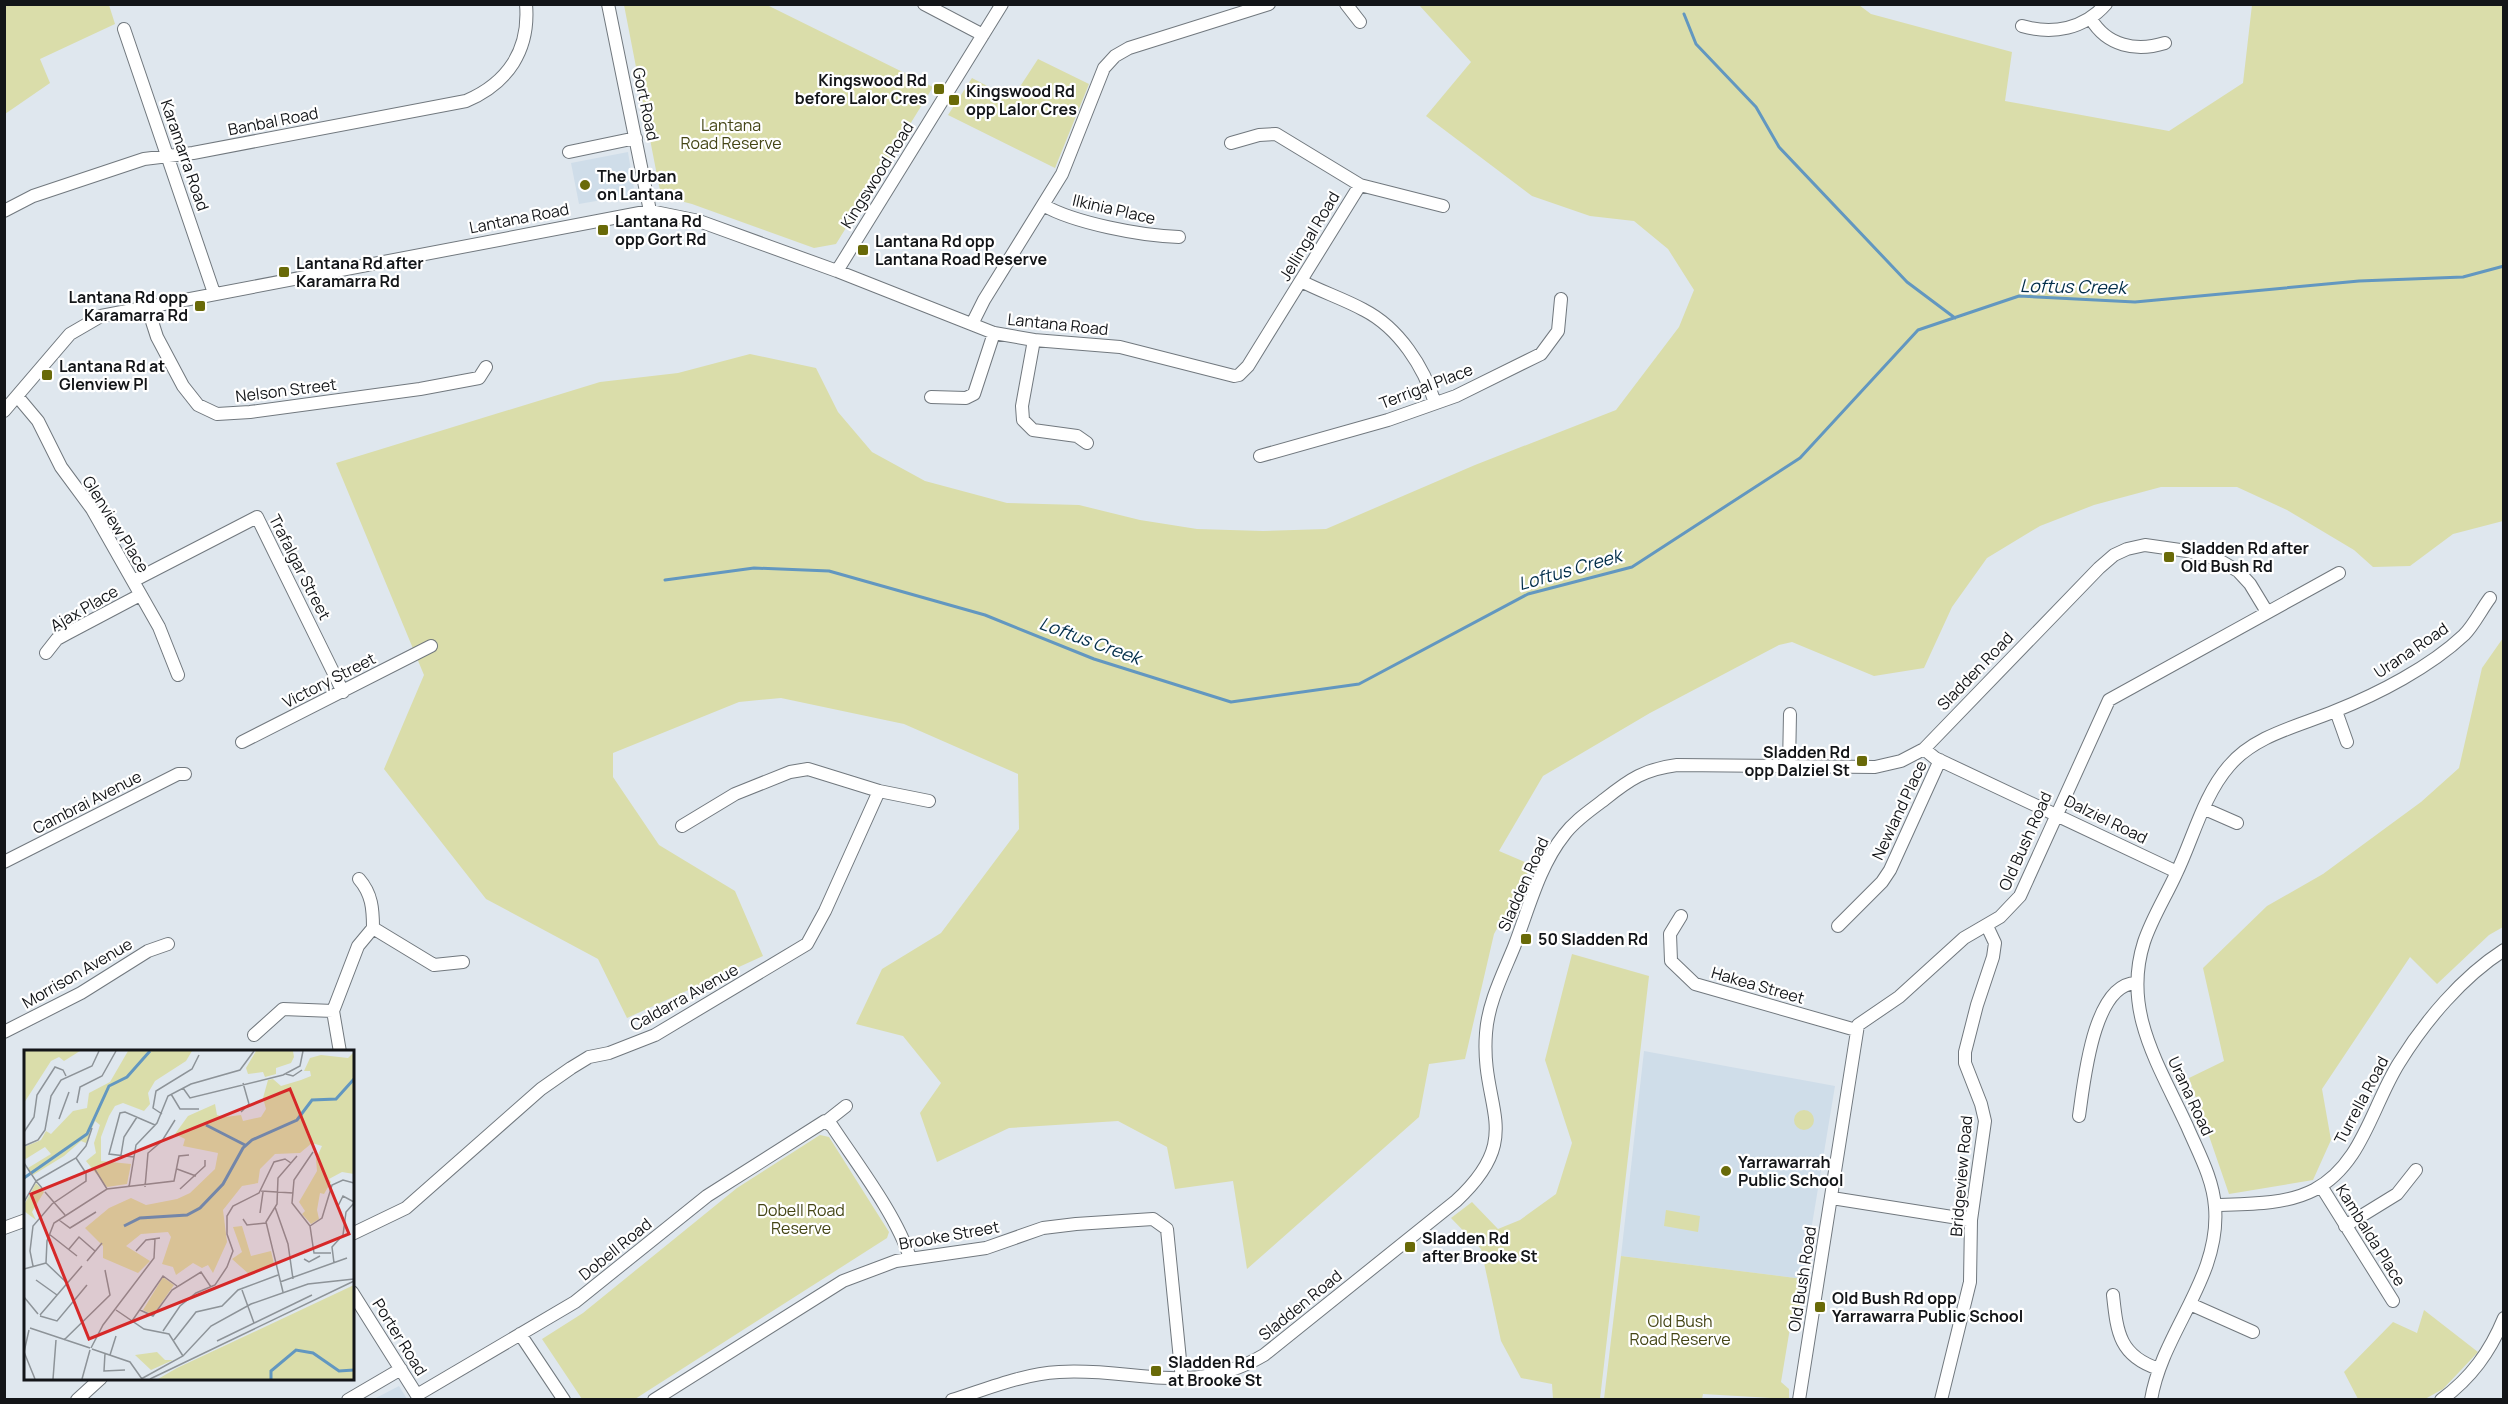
<svg xmlns="http://www.w3.org/2000/svg" width="2508" height="1404" font-family="Manrope,sans-serif">
  <rect width="100%" height="100%" fill="#dfe7ee"/>
  <path fill="#cfdde9" d="M628 152 634 189 630 195 579 204 571 163Z
    M1644 1051 1835 1086 1803 1279 1621 1256Z
    M399 1386 407 1399H374Z"/>
  <path fill="#daddaa" d="M5 4 109 5 115 24 40 59 50 83 5 114Z
    M624 5H767L933 87 836 244 814 248 692 204 661 196Z
    M1419 5H1859L1871 14 2012 52 2005 101 2169 131 2243 83 2252 5H2503V521L2453 534 2410 566 2373 567 2354 550 2287 510 2237 487H2161L2094 505 2040 526 1987 558 1952 607 1924 668 1874 676 1792 642 1779 645 1650 713 1543 776 1499 851 1532 865 1494 934 1465 1059 1429 1064 1419 1117 1247 1269 1233 1181 1175 1189 1167 1147 1118 1121 1009 1128 937 1162 920 1113 941 1083 903 1036 856 1024 882 969 941 933 1019 829 1018 774 904 724 781 698 739 702 613 753V777L659 845 735 891 763 956 627 1018 598 959 486 899 384 769 424 675 336 463 600 382 678 373 750 354 816 368 838 412 872 452 925 481 1007 503 1079 505 1140 520 1197 529 1263 531 1326 529 1475 465 1616 410 1679 327 1694 290 1668 249 1634 221 1590 216 1532 196 1426 116 1471 62Z
    M1038 59 1089 84 1055 168 948 115 972 78 1012 99Z
    M2503 638V927L2489 935 2437 984 2410 957 2322 1089 2331 1140 2313 1180 2229 1194 2189 1078 2224 1061 2203 968 2267 906 2323 874 2421 802 2459 768 2482 668Z
    M1572 954 1649 976 1600 1399H1553L1552 1384 1521 1378 1501 1341 1481 1249 1451 1218 1472 1202 1498 1229 1520 1220 1556 1194 1572 1143 1545 1060Z
    M1794 1120a10 10 0 1 1 20 0a10 10 0 1 1-20 0Z
    M820 1135 829 1137 889 1232 887 1238 635 1399H582L542 1339 583 1313 737 1188Z
    M1666 1210 1700 1216 1698 1232 1664 1226Z
    M1621 1256 1803 1279 1800 1305 1792 1316 1781 1382 1789 1389V1399L1703 1394 1702 1399H1604Z
    M2424 1310 2478 1352 2443 1389 2425 1399H2358L2344 1372 2393 1322 2417 1333Z"/>
  <g fill="none" stroke-linecap="round" stroke-linejoin="round">
    <path stroke="#6297c0" stroke-width="3" d="M1684 14 1696 44 1756 107 1779 147 1907 282 1955 318
      M665 580 754 568 829 571 985 615 1094 659 1231 702 1359 684 1528 594 1632 567 1800 458 1918 330 2019 296 2135 302 2359 281 2463 277 2504 266"/>
    <defs>
      <path id="minor" d="M608 4 650 211
        M924 4 983 35
        M1346 4 1360 22
        M2091 19C2107 46 2136 52 2165 43
        M2022 26C2053 35 2084 29 2106 4
        M124 29 214 293
        M1231 143 1259 135 1276 134 1360 185
        M569 152 636 138
        M1043 205C1074 223 1142 236 1179 237
        M4 211 33 196 144 159 193 153 466 101C508 83 530 50 526 4
        M837 271 1002 4
        M1301 281C1322 292 1344 299 1364 310 1399 328 1424 367 1435 403
        M147 306 157 337 183 386 198 405 217 414 250 412 420 389 479 378 486 367
        M972 324 984 300 1062 174 1104 68 1115 56 1129 48 1269 4
        M1034 340 1022 406 1023 420 1033 430 1077 436 1087 443
        M17 396 38 421 61 467 92 509 159 627 178 675
        M931 397 966 398 974 394 994 333
        M4 411 70 334 101 316 650 211 699 221 837 271 994 333 1034 340 1120 347 1234 376 1239 375 1248 366 1360 185 1443 206
        M1260 456 1388 420 1456 396 1541 354 1558 331 1561 299
        M133 581 257 517 343 692
        M46 653 57 639 68 633 140 595
        M2336 711 2347 742
        M242 742 431 646
        M1924 749 1935 758 2177 872
        M1789 766 1790 714
        M2205 809 2237 823
        M682 826 735 794 790 772 808 769 879 791 929 801
        M4 862 178 774H185
        M1681 916 1670 934 1671 961 1695 984 1856 1030
        M1838 926 1882 882 1890 870 1940 760
        M373 928 434 965 463 962
        M4 1032 81 993 148 951 168 944
        M254 1035 283 1009 333 1011
        M340 1052 333 1011 358 946 373 928C373 909 372 894 359 879
        M2079 1116C2084 1082 2093 984 2136 983
        M827 1121 846 1106
        M2321 1186 2393 1301
        M1832 1198 1971 1220
        M2215 1205C2247 1204 2285 1205 2314 1190 2362 1165 2372 1106 2399 1063 2425 1021 2462 977 2504 950
        M2345 1226 2397 1194 2416 1170
        M4 1228 26 1220
        M352 1234 406 1208 541 1089 571 1068 589 1057 609 1053 655 1035 807 944 825 911 879 791
        M352 1292 420 1400
        M2113 1295C2117 1332 2119 1356 2159 1369
        M2190 1304 2253 1332
        M520 1334 564 1400
        M417 1395 575 1302 707 1196 825 1121 832 1126C857 1164 897 1216 910 1258
        M77 1400 101 1378
        M348 1400 401 1369
        M654 1400 843 1281 896 1261 986 1248 1043 1228 1076 1224 1153 1219 1167 1229 1182 1380
        M952 1400C987 1389 1022 1374 1059 1372 1135 1367 1191 1398 1264 1355L1456 1201C1527 1135 1480 1109 1486 1033 1488 1003 1503 974 1514 947 1528 911 1539 866 1564 835 1575 820 1591 810 1605 799 1630 779 1645 769 1677 765L1875 767 1901 761 1924 749 2099 568 2114 555 2127 549 2145 545 2187 551 2217 559 2238 571 2250 584 2267 612
        M1799 1400 1858 1025 1899 997 1964 938 2000 917 2020 896 2109 700 2339 573
        M1941 1400 1970 1282 1971 1220 1985 1121 1981 1104 1965 1063V1052L1977 1005 1993 957 1995 943 1987 926
        M2151 1400C2162 1332 2221 1278 2215 1207 2213 1178 2198 1152 2187 1126 2159 1065 2122 1011 2144 942 2152 918 2166 896 2176 874 2193 839 2203 796 2229 766 2255 735 2299 726 2335 711 2378 694 2430 667 2464 635 2474 625 2481 610 2490 598
        M2441 1400C2471 1378 2490 1352 2504 1318"/>
    </defs>
    <use href="#minor" stroke="#71787e" stroke-width="14"/>
    <use href="#minor" stroke="#fff" stroke-width="12"/>
  </g>
  <g fill="#696a08" stroke="#fff" stroke-width="2">
    <rect x="933" y="83" width="12" height="12" rx="3"/>
    <rect x="948" y="94" width="12" height="12" rx="3"/>
    <circle cx="585" cy="185" r="6"/>
    <rect x="597" y="224" width="12" height="12" rx="3"/>
    <rect x="857" y="244" width="12" height="12" rx="3"/>
    <rect x="278" y="266" width="12" height="12" rx="3"/>
    <rect x="194" y="300" width="12" height="12" rx="3"/>
    <rect x="41" y="369" width="12" height="12" rx="3"/>
    <rect x="2163" y="551" width="12" height="12" rx="3"/>
    <rect x="1856" y="755" width="12" height="12" rx="3"/>
    <rect x="1520" y="933" width="12" height="12" rx="3"/>
    <circle cx="1726" cy="1171" r="6"/>
    <rect x="1404" y="1241" width="12" height="12" rx="3"/>
    <rect x="1814" y="1301" width="12" height="12" rx="3"/>
    <rect x="1150" y="1365" width="12" height="12" rx="3"/>
  </g>
  <g text-anchor="middle" stroke-width="4.5" stroke-linejoin="round" paint-order="stroke">
    <g font-size="16" font-weight="bold" fill="#131518" stroke="#fff" text-anchor="start">
      <text x="927" y="86" text-anchor="end">Kingswood Rd<tspan x="927" dy="18">before Lalor Cres</tspan></text>
      <text x="966" y="97">Kingswood Rd<tspan x="966" dy="18">opp Lalor Cres</tspan></text>
      <text x="597" y="182">The Urban<tspan x="597" dy="18">on Lantana</tspan></text>
      <text x="615" y="227">Lantana Rd<tspan x="615" dy="18">opp Gort Rd</tspan></text>
      <text x="875" y="247">Lantana Rd opp<tspan x="875" dy="18">Lantana Road Reserve</tspan></text>
      <text x="296" y="269">Lantana Rd after<tspan x="296" dy="18">Karamarra Rd</tspan></text>
      <text x="188" y="303" text-anchor="end">Lantana Rd opp<tspan x="188" dy="18">Karamarra Rd</tspan></text>
      <text x="59" y="372">Lantana Rd at<tspan x="59" dy="18">Glenview Pl</tspan></text>
      <text x="2181" y="554">Sladden Rd after<tspan x="2181" dy="18">Old Bush Rd</tspan></text>
      <text x="1850" y="758" text-anchor="end">Sladden Rd<tspan x="1850" dy="18">opp Dalziel St</tspan></text>
      <text x="1538" y="945">50 Sladden Rd</text>
      <text x="1738" y="1168">Yarrawarrah<tspan x="1738" dy="18">Public School</tspan></text>
      <text x="1422" y="1244">Sladden Rd<tspan x="1422" dy="18">after Brooke St</tspan></text>
      <text x="1832" y="1304">Old Bush Rd opp<tspan x="1832" dy="18">Yarrawarra Public School</tspan></text>
      <text x="1168" y="1368">Sladden Rd<tspan x="1168" dy="18">at Brooke St</tspan></text>
    </g>
    <g font-size="16" fill="#131518" stroke="#fff">
      <text transform="translate(646 104) rotate(78)" y="6">Gort Road</text>
      <text transform="translate(273 121) rotate(-11)" y="6">Banbal Road</text>
      <text transform="translate(185 155) rotate(71)" y="6">Karamarra Road</text>
      <text transform="translate(877 175) rotate(-58)" y="6">Kingswood Road</text>
      <text transform="translate(1114 209) rotate(13)" y="6">Ilkinia Place</text>
      <text transform="translate(519 218) rotate(-11)" y="6">Lantana Road</text>
      <text transform="translate(1309 236) rotate(-59)" y="6">Jellingal Road</text>
      <text transform="translate(1058 324) rotate(6)" y="6">Lantana Road</text>
      <text transform="translate(1426 386) rotate(-21)" y="6">Terrigal Place</text>
      <text transform="translate(286 390) rotate(-7)" y="6">Nelson Street</text>
      <text transform="translate(116 524) rotate(58)" y="6">Glenview Place</text>
      <text transform="translate(300 567) rotate(63)" y="6">Trafalgar Street</text>
      <text transform="translate(84 608) rotate(-30)" y="6">Ajax Place</text>
      <text transform="translate(2411 650) rotate(-34)" y="6">Urana Road</text>
      <text transform="translate(1975 671) rotate(-46)" y="6">Sladden Road</text>
      <text transform="translate(329 680) rotate(-27)" y="6">Victory Street</text>
      <text transform="translate(87 802) rotate(-27)" y="6">Cambrai Avenue</text>
      <text transform="translate(1899 810) rotate(-65)" y="6">Newland Place</text>
      <text transform="translate(2106 819) rotate(26)" y="6">Dalziel Road</text>
      <text transform="translate(2025 841) rotate(-66)" y="6">Old Bush Road</text>
      <text transform="translate(1523 884) rotate(-66)" y="6">Sladden Road</text>
      <text transform="translate(77 973) rotate(-30)" y="6">Morrison Avenue</text>
      <text transform="translate(1758 985) rotate(16)" y="6">Hakea Street</text>
      <text transform="translate(684 997) rotate(-29)" y="6">Caldarra Avenue</text>
      <text transform="translate(2191 1096) rotate(65)" y="6">Urana Road</text>
      <text transform="translate(2361 1100) rotate(-62)" y="6">Turrella Road</text>
      <text transform="translate(1961 1176) rotate(-85)" y="6">Bridgeview Road</text>
      <text transform="translate(949 1235) rotate(-10)" y="6">Brooke Street</text>
      <text transform="translate(2371 1235) rotate(58)" y="6">Kambalda Place</text>
      <text transform="translate(615 1249) rotate(-39)" y="6">Dobell Road</text>
      <text transform="translate(1802 1279) rotate(-81)" y="6">Old Bush Road</text>
      <text transform="translate(1300 1305) rotate(-39)" y="6">Sladden Road</text>
      <text transform="translate(400 1337) rotate(58)" y="6">Porter Road</text>
    </g>
    <g font-size="16" fill="#444515" stroke="#fff">
      <text x="731" y="131">Lantana<tspan x="731" dy="18">Road Reserve</tspan></text>
      <text x="801" y="1216">Dobell Road<tspan x="801" dy="18">Reserve</tspan></text>
      <text x="1680" y="1327">Old Bush<tspan x="1680" dy="18">Road Reserve</tspan></text>
    </g>
    <g font-size="18" font-style="italic" fill="#022e4a" stroke="#fff">
      <text transform="translate(2073 287) rotate(1)" y="6">Loftus Creek</text>
      <text transform="translate(1570 570) rotate(-16)" y="6">Loftus Creek</text>
      <text transform="translate(1090 641) rotate(20)" y="6">Loftus Creek</text>
    </g>
  </g>
  <g transform="translate(24 1050)">
    <rect width="330" height="330" fill="#dfe7ee"/>
    <path d="M0 1H56L40 11 35 7 27 11 0 53ZM104 1H168L162 11 131 31 124 43 126 54 120 61 99 53 91 56 85 66 77 87V111L107 114 103 134 83 137 62 111 72 103 70 93 76 75 71 71 62 93 57 91 40 106 9 125 4 118 27 104 21 97 0 110V97L17 90 22 81 27 84 49 61 63 58 65 43 86 32ZM232 1H269L270 7 267 13 252 18V24L241 27 239 22 224 24 222 18ZM330 2V124L318 122 305 129 307 132 300 144 296 143 293 160 295 169 287 174 278 164 281 161 275 152 293 121 292 109 298 96 288 93 276 103 251 104 236 119 234 133 218 136 199 160 203 192 189 223 184 215 178 218 169 213 152 225 149 217 138 214 147 187 144 182 117 184 102 196 126 211 114 223 79 208V196L61 178 85 158 107 148 122 155 153 149 166 143 191 119 194 103 159 96 161 89 151 84 164 66 191 54 193 65 201 67 217 65 219 71 237 67 242 59 239 48 244 30 249 29 257 36 277 30 287 26 286 21H280L286 8 297 5 324 8ZM12 133 20 142 8 162 12 170 0 161V155ZM218 176 227 206 247 201 250 214 226 225 208 209 218 202 209 177ZM139 227 150 235 129 265 119 260ZM330 235V329H134L153 318ZM133 302 141 310H149L127 320 111 305Z" fill="#daddaa"/>
    <path fill="none" stroke="#6297c0" stroke-width="3" d="M182 75 221 95M0 128 63 84 85 36 103 27 126 1M100 176 116 168 163 165 176 158 199 134 219 98 228 90 273 70 288 50 312 49 330 29M247 329V321L272 300 289 303 315 321 330 320"/>
    <path fill="none" stroke="#8d9398" stroke-width="1.5" d="M262 24 269 26 278 20M159 38 166 48 259 25 276 16 279 1M147 44 156 59H175M53 53 56 37 78 26 92 1M217 62 225 54 219 33M138 64 129 58 132 41 168 19 175 5M35 69 45 42M0 82 10 67 13 45 31 17 39 20 42 26M0 96 14 90 21 80 27 46 37 30 68 16 75 1M289 102 270 130 268 153 286 176 290 203H307M97 105 100 87 113 67M110 107 85 104 96 63 101 62 131 75M0 113 12 131 0 152M70 118 83 139M153 119 172 126M105 137 112 95 133 73 144 46 167 34 216 20 230 1M121 137 124 103 138 91 151 70M18 138 12 131 52 108 62 96 68 78M156 139 181 116V110M237 141 269 143M21 142 41 165M314 156 319 146 330 152M251 157 264 194 269 229M236 163 239 142M219 169 223 175 242 173M35 170 46 178 72 162M286 176 298 168 308 135 319 130 330 133M25 184 53 206M45 199 55 187 71 201M112 201 122 190 136 188M280 209 285 212 296 206M63 211 78 193M310 213 308 197 319 185 322 162 330 153M9 216 6 201 9 176 28 154 62 131V123L52 108M0 219 22 213M12 230 33 245M256 232 323 208M43 233 22 213 23 191 30 173 83 139 150 131 155 106 165 105M218 240 230 273M259 242 242 172 253 154 254 128 273 106M0 247 14 264M92 260 120 279 145 284 159 306M116 260 129 266 148 240 177 222 187 237M16 265 58 216M16 266 33 271 63 235M108 271 139 226 153 236M6 278 66 298M5 280 0 302 11 329M139 281 156 256 172 243 191 235 203 217 209 201 203 184V166L209 156 235 143 250 112 261 109 267 113M40 290 86 245 81 220M150 290 172 262 198 256 214 240 254 225M193 291 288 245M67 298 79 275 130 208 131 189M68 299 106 312 118 329M81 303 80 321 101 320M86 305 92 286M29 329 32 290M58 329 66 300M117 329 159 306 187 276 227 254 284 234 330 229M126 329 330 231"/>
    <path fill="#d62828" fill-opacity="0.15" stroke="#d62828" stroke-width="3" d="M266 39 325 184 65 289 7 144Z"/>
    <rect width="330" height="330" fill="none" stroke="#131518" stroke-width="3"/>
  </g>
  <rect width="2508" height="1404" fill="none" stroke="#131518" stroke-width="12"/>
</svg>
